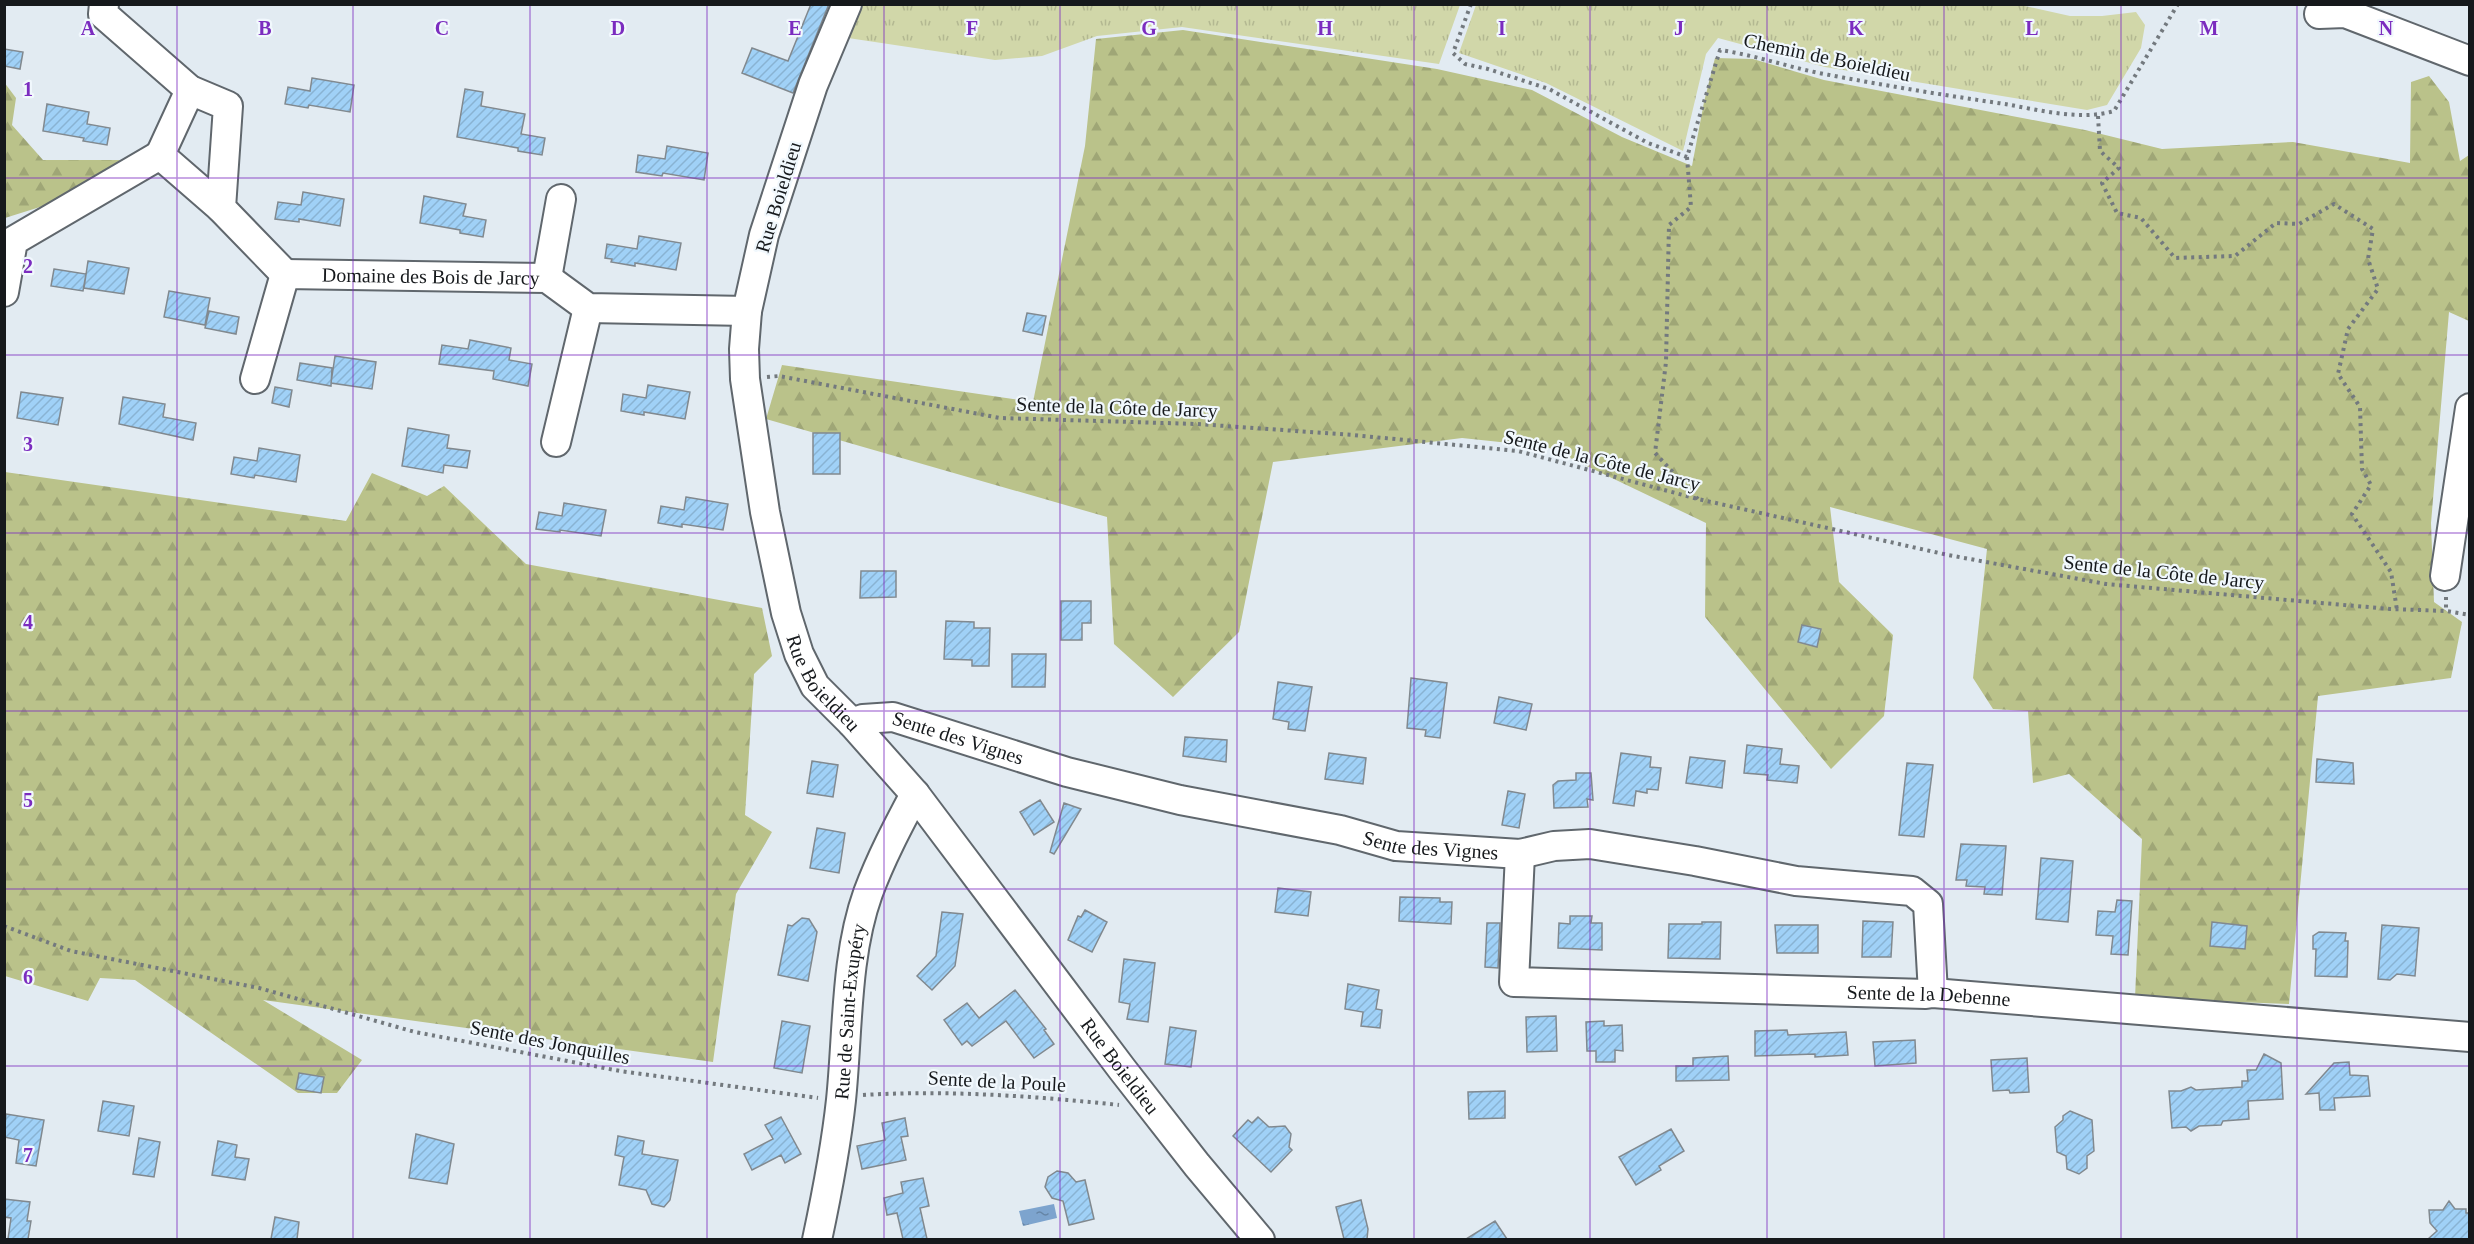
<svg xmlns="http://www.w3.org/2000/svg" width="2474" height="1244" font-family="'Times New Roman',serif">
  <defs>
    <pattern id="grass-tufts" width="24" height="20" patternUnits="userSpaceOnUse" patternTransform="scale(1.5)"><rect width="24" height="20" fill="#d1d7a9"/><path d="M3 7l-1-3M5 7V3M7 7l1-3M15 17l-1-3M17 17v-4M19 17l1-3" fill="none" stroke="#b3b891"/></pattern>
    <pattern id="forest-firs" width="22" height="20" patternUnits="userSpaceOnUse" patternTransform="scale(1.5)"><rect width="22" height="20" fill="#bac28a"/><path d="M5 1l3.5 6h-7zM16 11l3.5 6h-7z" fill="#9fa676"/></pattern>
    <pattern id="water-ripples" width="26" height="14" patternUnits="userSpaceOnUse" patternTransform="scale(1.5)"><rect width="26" height="14" fill="#7da4ce"/><path d="M2 4q2-2 4 0t4 0M15 11q2-2 4 0t4 0" fill="none" stroke="#6585a6"/></pattern>
    <pattern id="building-hatch" width="6" height="6" patternUnits="userSpaceOnUse" patternTransform="scale(1.5)"><rect width="6" height="6" fill="#a0d1f7"/><path d="M-1 1l2-2M0 6l6-6M5 7l2-2" fill="none" stroke="#89b3d3"/></pattern>
  </defs>
  <rect width="100%" height="100%" fill="#e2ebf2"/>
  <path fill="url(#grass-tufts)" d="M861 5H1460L1439 64 1182 27 1097 36 1042 56 995 60 848 38Z
    M1476 5 2016 4 2070 16H2102L2136 12 2145 25 2141 48 2107 105 2087 110 1825 67 1718 38 1706 54 1683 151 1546 83 1459 53Z"/>
  <path fill="url(#forest-firs)" d="M1183 30 1437 69 1532 90 1622 137 1692 166 1704 102 1715 58 1753 59 1824 80 2085 130 2162 149 2293 142 2410 163 2411 82 2429 76 2449 102 2460 161 2469 155V321L2449 312 2431 523 2434 602 2462 622 2451 678 2318 696 2289 1004 2135 998 2142 839 2069 774 2033 783 2028 711 1993 709 1973 678 1987 549 1830 507 1839 582 1893 635 1884 716 1831 769 1705 617 1706 523 1547 447 1462 438 1273 462 1239 632 1173 697 1114 644 1107 517 766 419 782 365 1033 402 1085 146 1096 39Z
    M4 82 16 98 12 125 43 160H120L59 201 5 218Z
    M5 472 346 521 372 473 427 496 444 486 526 564 762 608 772 656 754 674 745 815 772 832 736 894 713 1062 263 1000 362 1060 337 1093H298L135 980 100 978 88 1001 5 976Z"/>
  <path fill="url(#water-ripples)" d="M1054 1204 1057 1218 1023 1226 1019 1211Z"/>
  <path fill="url(#building-hatch)" stroke="#81898f" stroke-width="1.5" d="M811 4H829L793 93 742 73 752 48 788 61Z
    M4 49 23 52 20 69 4 66Z
    M312 78 354 85 350 112 309 105 308 108 285 104 288 87 310 91Z
    M465 89 483 92 481 106 525 114 521 134 545 138 542 155 518 151V148L457 137Z
    M47 104 89 112 87 124 110 128 107 145 83 141 84 138 43 131Z
    M667 146 708 153 704 180 663 173 662 176 636 172 638 155 665 159Z
    M303 192 344 199 340 226 299 219V222L275 219 278 202 301 205Z
    M424 196 466 204 463 216 486 220 483 237 460 233V230L420 223Z
    M639 236 681 243 676 270 635 263V266L611 262 612 259 605 258 607 244 637 249Z
    M88 261 129 268 124 294 84 288Z
    M54 269 86 274 83 291 51 286Z
    M169 291 210 298 205 325 164 317Z
    M209 311 239 317 236 334 205 328Z
    M1027 313 1046 316 1042 335 1023 331Z
    M470 340 511 348 509 360 532 364 528 386 493 379 494 371 439 364 442 345 468 349Z
    M335 356 376 362 372 389 331 383Z
    M300 363 332 368 331 386 297 380Z
    M648 385 690 392 685 419 644 412V415L621 411 623 394 646 398Z
    M275 387 292 390 289 407 272 403Z
    M21 392 63 398 58 425 17 418Z
    M123 397 165 404 163 417 196 423 193 440 119 424Z
    M408 428 449 435 447 448 470 451 467 468 444 465 443 473 402 466Z
    M813 433H840V474H813Z
    M259 448 300 455 296 482 255 475 254 478 231 474 234 457 257 461Z
    M686 497 728 504 723 530 682 524V527L658 523 661 506 684 510Z
    M564 503 606 510 601 536 560 530V532L536 529 539 512 562 516Z
    M861 571H896V597L860 598Z
    M1061 601H1091V623H1082V640H1061Z
    M946 621 974 622V628H990L989 666H972V660L944 659Z
    M1802 625 1821 629 1817 647 1798 642Z
    M1012 654H1046L1045 687H1012Z
    M1411 678 1447 683 1440 738 1425 736 1426 730 1407 728Z
    M1278 682 1312 687 1305 731 1288 729 1289 722 1273 719Z
    M1499 697 1532 704 1526 730 1494 723Z
    M1185 737 1227 740 1226 762 1183 756Z
    M1747 745 1782 749 1780 764 1799 766 1797 783 1767 780 1768 775 1744 773Z
    M1329 753 1366 758 1363 784 1325 779Z
    M1621 753 1651 757 1650 767 1661 768 1658 790 1647 789V793L1636 791 1634 806 1613 803Z
    M1690 757 1725 761 1722 788 1686 783Z
    M2317 759 2353 763 2354 784 2316 782Z
    M812 761 838 765 833 797 807 793Z
    M1907 763 1933 765 1924 837 1899 835Z
    M1576 773H1591L1593 800 1587 799 1588 807 1554 808 1553 785 1558 781 1576 780Z
    M1508 791 1525 794 1519 828 1502 825Z
    M1040 800 1054 822 1034 835 1020 812Z
    M1064 803 1081 809 1054 854 1050 852Z
    M817 828 845 833 839 873 810 868Z
    M1961 844 2006 846 2002 895 1984 894 1985 887 1966 886 1967 880H1956Z
    M2041 858 2073 861 2068 922 2036 919Z
    M1278 888 1311 892 1308 916 1275 912Z
    M1400 897 1440 898V902H1452L1451 924 1399 921Z
    M2117 900 2132 901 2128 955 2111 954 2113 936 2096 935 2098 911 2115 912Z
    M1085 910 1107 922 1092 952 1068 940 1078 916 1081 917Z
    M942 912 963 914 955 966 932 990 917 976 936 956Z
    M1570 916H1592L1591 923H1602V950L1558 948 1559 923 1570 924Z
    M802 918 809 919 817 932 808 981 778 975 788 925 792 926Z
    M1863 921 1893 922 1891 957H1862Z
    M1702 922H1721L1720 959 1668 958 1669 924H1702Z
    M2212 922 2247 926 2245 949 2210 946Z
    M1487 923H1500L1498 968 1485 967Z
    M1775 925H1818V953H1777Z
    M2382 925 2419 928 2415 976 2397 974 2390 980 2378 979Z
    M2319 932 2346 933 2345 941H2348L2347 977 2315 976 2316 949H2313V936Z
    M1124 959 1155 963 1148 1022 1127 1019 1130 1004 1119 1002Z
    M1348 984 1379 990 1376 1009 1382 1010 1380 1028 1361 1026 1363 1012 1345 1009Z
    M1015 990 1046 1029 1044 1030 1054 1044 1034 1058 1006 1021 972 1046 967 1041 962 1045 944 1020 967 1003 979 1018Z
    M1556 1016 1557 1051 1527 1052 1526 1017Z
    M782 1021 810 1026 802 1073 774 1068Z
    M1604 1021V1026L1622 1025 1623 1051 1615 1050V1062H1596V1051H1587L1586 1022Z
    M1170 1027 1196 1031 1191 1067 1165 1064Z
    M1787 1030 1788 1035 1846 1032 1848 1055 1815 1057V1054L1755 1056V1031Z
    M1915 1040 1916 1063 1875 1066 1873 1042Z
    M2264 1054 2281 1063 2283 1099 2248 1101 2249 1119 2223 1121 2221 1125 2199 1126 2191 1131 2186 1127 2172 1128 2169 1091H2181L2191 1087 2196 1090 2242 1087V1081H2248L2247 1070H2256Z
    M1728 1056 1729 1080 1676 1081V1066H1693V1058Z
    M2027 1058 2029 1092 2010 1093 2009 1090 1993 1091 1991 1060Z
    M2349 1062 2350 1075 2368 1076 2370 1096 2334 1098 2335 1110H2320L2319 1093 2306 1094 2334 1063Z
    M299 1073 324 1077 321 1093 296 1089Z
    M1505 1091V1118L1469 1119 1468 1092Z
    M103 1101 134 1106 129 1136 98 1131Z
    M2070 1111 2092 1120 2094 1151 2087 1156V1168L2079 1174 2067 1169 2066 1156 2057 1152 2055 1127 2063 1120V1116Z
    M6 1114 44 1120 36 1166 16 1163 19 1140 4 1137Z
    M781 1117 801 1154 785 1163 781 1155 752 1170 744 1154 773 1139 765 1125Z
    M1258 1117 1269 1127 1285 1126 1291 1134 1289 1147 1292 1150 1271 1172 1233 1136 1248 1120 1252 1123Z
    M905 1118 908 1136 901 1137 906 1160 862 1169 857 1146 885 1140 882 1123Z
    M1671 1129 1684 1151 1659 1166 1661 1170 1636 1185 1619 1157Z
    M416 1134 454 1144 447 1184 409 1178Z
    M618 1136 644 1141 642 1154 678 1160 670 1200 664 1207 652 1204 646 1190 619 1185 624 1157 615 1155Z
    M139 1138 160 1142 154 1177 133 1174Z
    M218 1141 237 1145 235 1157 249 1159 245 1180 212 1175Z
    M1057 1171 1068 1173 1076 1182 1085 1180 1094 1219 1069 1225 1063 1201 1052 1198 1045 1187 1048 1177Z
    M923 1178 929 1206 920 1208 927 1239H903L897 1213 887 1215 884 1198 903 1193 901 1182Z
    M4 1199 30 1202 27 1221H31L28 1239H8L11 1218 4 1217Z
    M1361 1200 1368 1229 1367 1239H1344L1336 1207Z
    M2449 1201 2455 1209H2466V1213H2469V1239H2428L2437 1231 2430 1223 2429 1210H2443Z
    M275 1217 299 1222 297 1239H271Z
    M1495 1221 1507 1239H1466Z"/>
  <g fill="none" stroke-linecap="round" stroke-linejoin="round">
    <defs>
      <g id="minor">
        <path d="M104 4 103 14 190 90 228 106 221 208 285 274"/>
        <path id="s1" d="M847 4 813 85 764 235 747 311 744 349 745 379 765 512 786 613 799 654 815 686 852 723 915 794 1122 1069 1197 1165 1260 1240"/>
        <path d="M2319 14 2345 13 2470 61"/>
        <path d="M160 155 190 90"/>
        <path d="M547 278 561 199"/>
        <path d="M4 292 13 241 160 155 221 208"/>
        <path id="s2" d="M255 379 285 274 547 278 588 308 747 311"/>
        <path d="M556 442 588 308"/>
        <path d="M2445 576 2470 408"/>
        <path id="s3" d="M852 723 863 719 893 717 1067 772 1180 800 1340 830 1396 846 1520 854 1554 846 1590 844 1695 861 1796 881 1912 891 1928 904 1933 993"/>
        <path id="s4" d="M1520 854 1514 982 1926 994 1933 993 2470 1037"/>
        <path id="s5" d="M817 1240C827 1193 836 1147 841 1100 848 1033 845 957 868 893 881 858 898 826 915 794"/>
      </g>
    </defs>
    <use href="#minor" stroke="#60676d" stroke-width="32"/>
    <path stroke="#73797e" stroke-width="4" stroke-dasharray="3 4.5" stroke-linecap="butt" d="M1471 4 1453 53 1465 64 1488 69 1549 89 1648 143 1687 157 1720 50C1754 55 1785 66 1819 73 1881 85 1943 95 2005 104 2039 110 2081 121 2114 111L2178 4
      M2098 116 2100 151 2119 168 2102 183 2117 213 2141 218 2175 258 2235 256 2276 223 2299 224 2334 204 2373 229 2368 259 2378 289 2348 329 2338 374 2360 407 2362 469 2371 485 2352 514 2391 572 2397 610
      M1687 157 1691 207 1669 225 1666 362 1655 453 1698 499
      M767 377 779 376 1000 418 1197 424 1353 435 1518 451 1698 499 1948 555 2106 584 2390 609 2446 611 2470 615
      M2446 597V611
      M4 926 71 951 259 988 415 1032 620 1071 818 1098
      M863 1095C949 1090 1034 1096 1119 1105"/>
    <use href="#minor" stroke="#fff" stroke-width="28"/>
  </g>
  <path fill="none" stroke="#7b2cbf" stroke-width="1.5" stroke-opacity="0.55" d="M177 4V1240M353 4V1240M530 4V1240M707 4V1240M884 4V1240M1060 4V1240M1237 4V1240M1414 4V1240M1590 4V1240M1767 4V1240M1944 4V1240M2121 4V1240M2297 4V1240M4 178H2470M4 355H2470M4 533H2470M4 711H2470M4 889H2470M4 1066H2470"/>
  <g text-anchor="middle" stroke-width="4.5" stroke-linejoin="round" paint-order="stroke">
    <g font-size="20" fill="#16191c" stroke="#f1f8fd">
      <text transform="translate(1827 57) rotate(12)" y="7">Chemin de Boieldieu</text>
      <text transform="translate(778 197) rotate(-73)" y="7">Rue Boieldieu</text>
      <text dy="7" stroke="none"><textPath href="#s2" startOffset="255">Domaine des Bois de Jarcy</textPath></text>
      <text transform="translate(1117 407) rotate(2)" y="7">Sente de la Côte de Jarcy</text>
      <text transform="translate(1602 460) rotate(14)" y="7">Sente de la Côte de Jarcy</text>
      <text transform="translate(2164 572) rotate(6)" y="7">Sente de la Côte de Jarcy</text>
      <text dy="7" stroke="none"><textPath href="#s1" startOffset="710">Rue Boieldieu</textPath></text>
      <text dy="7" stroke="none"><textPath href="#s3" startOffset="110">Sente des Vignes</textPath></text>
      <text dy="7" stroke="none"><textPath href="#s3" startOffset="596">Sente des Vignes</textPath></text>
      <text dy="7" stroke="none"><textPath href="#s4" startOffset="543">Sente de la Debenne</textPath></text>
      <text dy="7" stroke="none"><textPath href="#s5" startOffset="231">Rue de Saint-Exupéry</textPath></text>
      <text transform="translate(550 1042) rotate(11)" y="7">Sente des Jonquilles</text>
      <text dy="7" stroke="none"><textPath href="#s1" startOffset="1196">Rue Boieldieu</textPath></text>
      <text transform="translate(997 1081) rotate(3)" y="7">Sente de la Poule</text>
    </g>
  </g>
  <g font-size="20" text-anchor="middle" font-weight="bold" fill="#7b2cbf" stroke="#f1f8fd" stroke-width="4.5" stroke-linejoin="round" paint-order="stroke">
    <text x="88" y="35">A</text>
    <text x="265" y="35">B</text>
    <text x="442" y="35">C</text>
    <text x="618" y="35">D</text>
    <text x="795" y="35">E</text>
    <text x="972" y="35">F</text>
    <text x="1149" y="35">G</text>
    <text x="1325" y="35">H</text>
    <text x="1502" y="35">I</text>
    <text x="1679" y="35">J</text>
    <text x="1856" y="35">K</text>
    <text x="2032" y="35">L</text>
    <text x="2209" y="35">M</text>
    <text x="2386" y="35">N</text>
    <text x="28" y="96">1</text>
    <text x="28" y="273">2</text>
    <text x="28" y="451">3</text>
    <text x="28" y="629">4</text>
    <text x="28" y="807">5</text>
    <text x="28" y="984">6</text>
    <text x="28" y="1162">7</text>
  </g>
  <rect width="2474" height="1244" fill="none" stroke="#16191c" stroke-width="12"/>
</svg>
